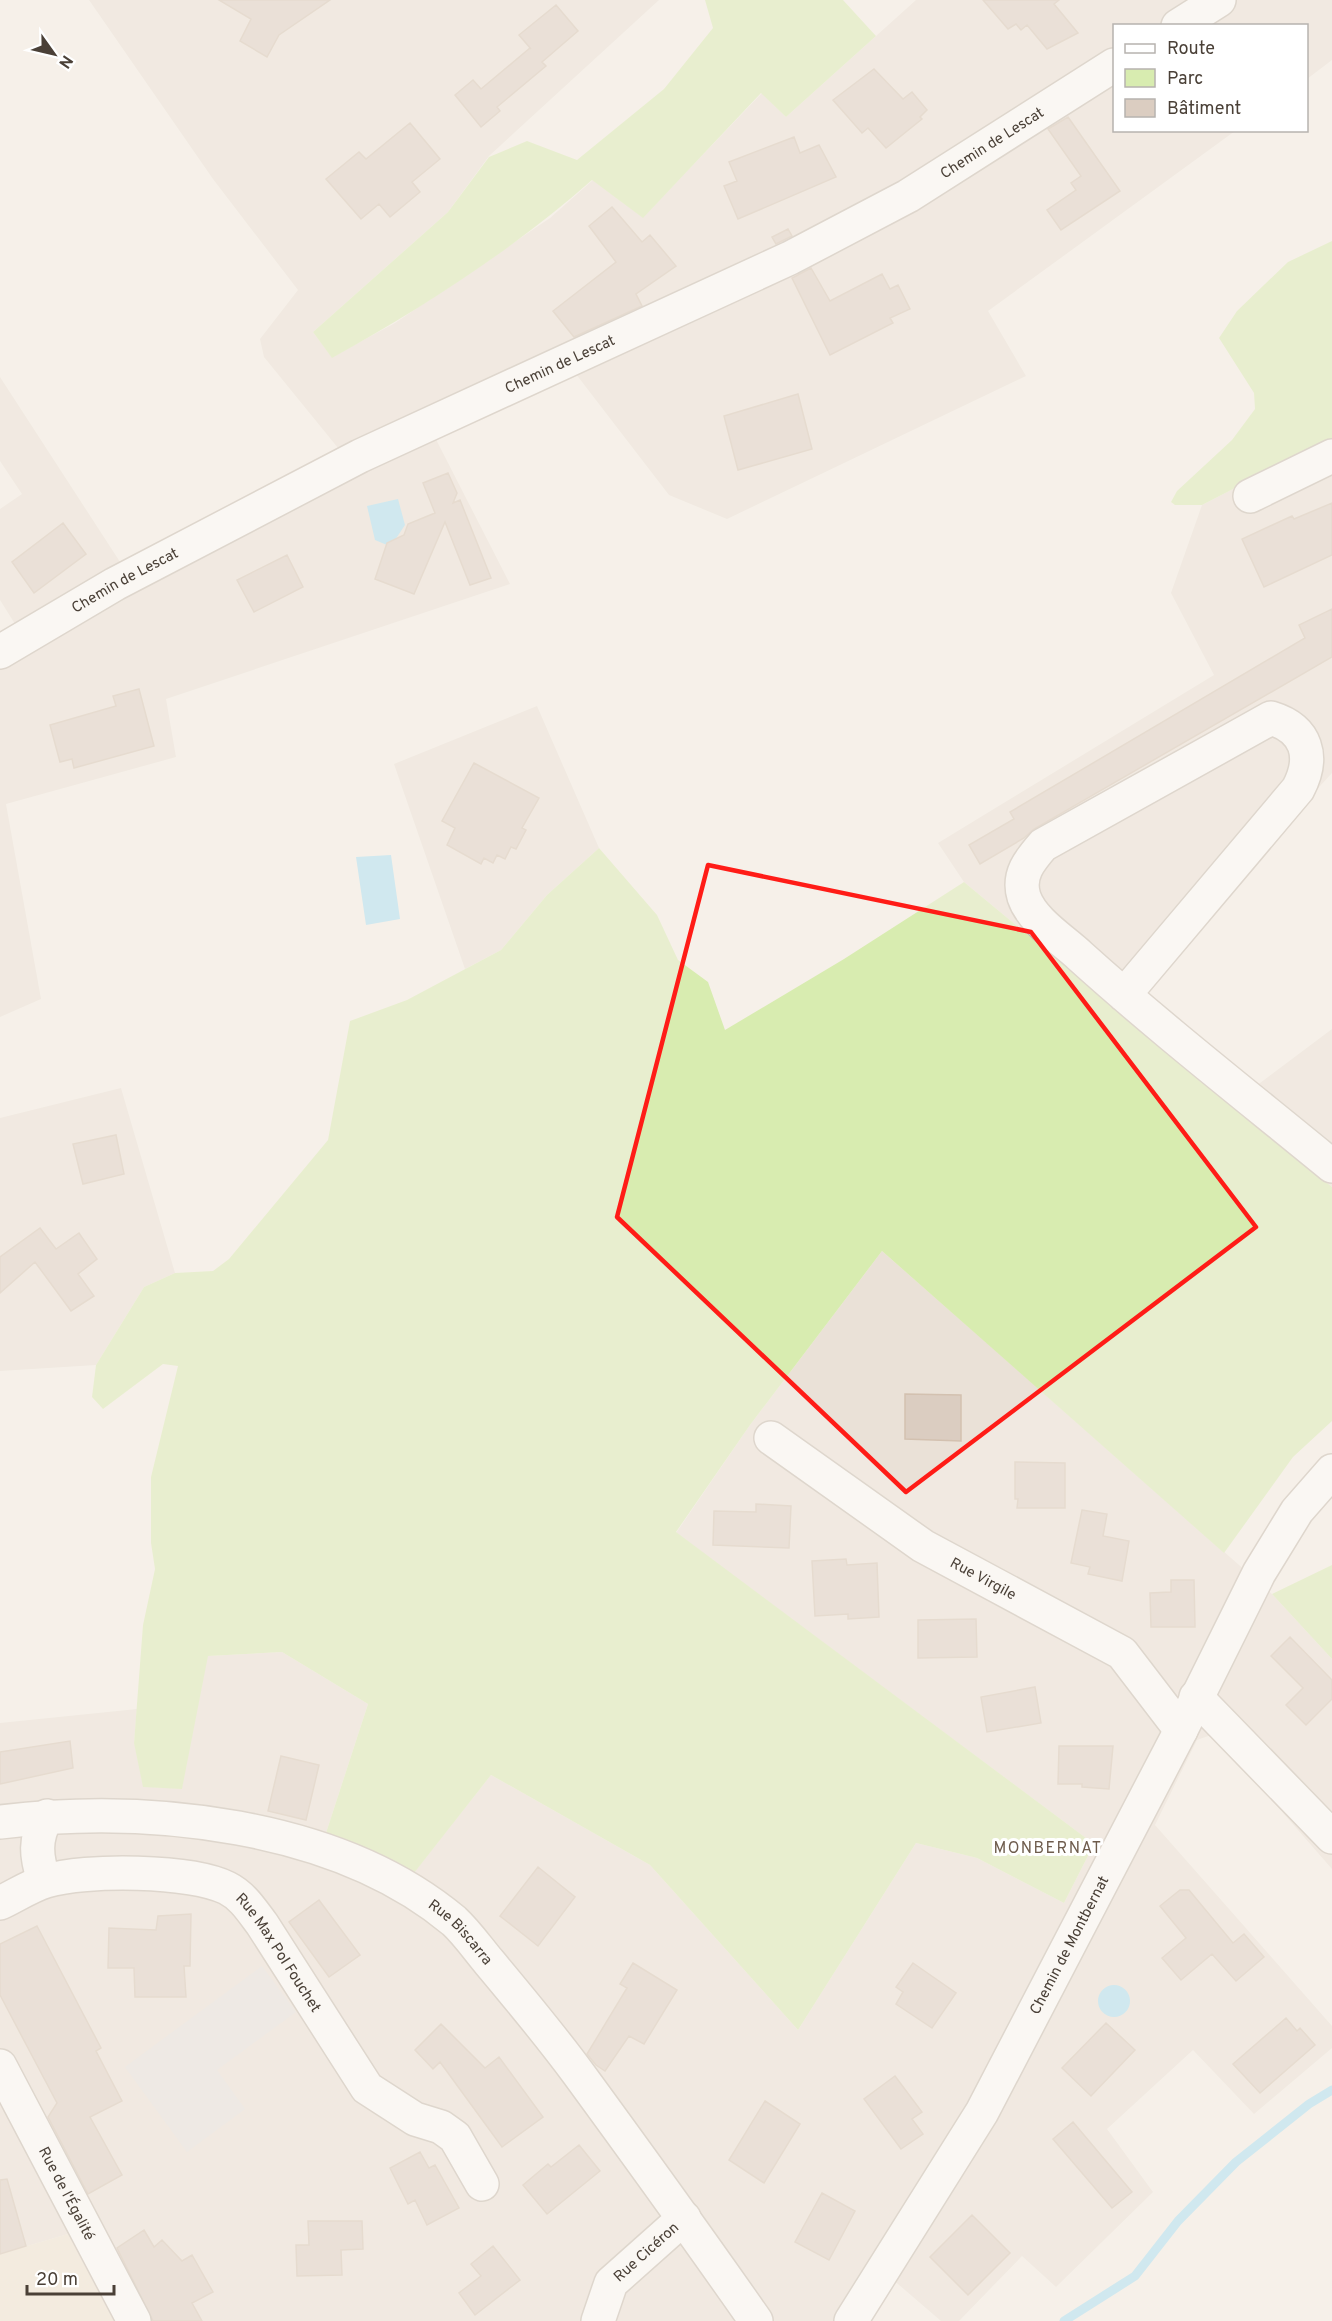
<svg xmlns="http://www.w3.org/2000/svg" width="1332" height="2321" font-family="Overpass,sans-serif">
  <rect width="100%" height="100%" fill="#f6f0e9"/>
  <path fill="#eae1d7" d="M89 0H659L489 156 448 212 313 332 332 357 395 323 550 218 593 180 643 217 762 93 786 117 916 0H1332V60L1307 79 1306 26H1114V130L1235 131 988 311 1026 376 727 519 669 495 559 352 423 414 510 584 166 699 176 757 6 804 41 999 0 1017V633L15 624 0 600V509L22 494 0 461V377L135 585 360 475 264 357 260 339 298 290 213 179Z
    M1332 438V773L1116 1008 964 882 938 843 1214 675 1171 593 1202 505Z
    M537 706 599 848 547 895 501 950 465 969 394 764Z
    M1332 1029V1187L1232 1104Z
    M121 1088 175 1273 144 1287 96 1365 0 1371V1118Z
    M882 1251 1272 1594 1332 1659V1869L1214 1734 1197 1740 1155 1825 1332 2026V2048L1254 2114 1193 2050 1107 2129 1153 2192 1056 2287 1022 2256 959 2321H941L891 2278 862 2321H114L68 2234 0 2254V1723L137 1709 134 1743 208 1656 282 1652 368 1704 325 1836 372 1851 414 1872 491 1775 650 1865 798 2030 916 1843 977 1858 1064 1903 1094 1844 676 1533 750 1425Z"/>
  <path fill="#efe4d2" d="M68 2234 114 2321H0V2254Z"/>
  <path fill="#d8ecb0" d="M705 0H843L876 36 786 117 761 93 643 218 592 180C514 249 424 307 332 358L313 332 448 212 489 157 527 141 577 160 664 89 713 28Z
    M1332 241V438L1202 505H1175L1171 502 1177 491 1232 440 1255 409 1254 393 1219 338 1237 311 1288 262Z
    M599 848 657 915 678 960 708 982 725 1030 844 959 964 882 1332 1187V1421L1293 1457 1224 1553 882 1251 750 1425 676 1532 1094 1844 1064 1903 977 1858 916 1843 798 2030 650 1865 491 1775 414 1873 372 1851 325 1836 368 1704 282 1652 208 1656 182 1789 143 1787 134 1743 143 1625 155 1569 151 1543V1477L178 1366 163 1364 103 1409 92 1397 96 1365 144 1287 175 1273 213 1271 229 1259 328 1140 350 1021 407 1000 501 950 547 895Z
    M1332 1565V1659L1272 1594Z"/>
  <path fill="#e4e1de" d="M262 1966 296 2012 217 2070 245 2109 187 2152 125 2067Z"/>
  <path fill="#a2def5" d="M398 499 405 525 393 543 387 545 375 540 367 506Z
    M391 855 400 919 366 925 356 857Z
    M1098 2001a16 16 0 1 1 32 0a16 16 0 1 1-32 0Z"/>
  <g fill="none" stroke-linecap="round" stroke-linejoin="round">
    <path stroke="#a2def5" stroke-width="9" d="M1064 2321 1135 2276 1178 2221 1236 2162 1309 2104 1332 2090"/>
  </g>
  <path fill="#dbcdc1" stroke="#d3c1b0" stroke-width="1.5" d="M219 0H330L279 35 267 57 240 41 251 19Z
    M983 0H1059L1054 4 1078 33 1047 49 1027 25 1021 30 1016 24 1008 29Z
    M556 5 578 31 542 62 546 66 497 107 500 111 481 127 455 95 473 80 481 89 530 48 531 49 519 35Z
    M874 69 903 99 912 92 927 110 920 117 922 119 886 148 868 128 862 133 833 100Z
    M1068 117 1120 191 1061 230 1047 210 1076 190 1071 183 1081 176 1048 129Z
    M410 123 440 159 412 182 420 192 390 217 379 204 361 219 326 179 359 152 366 159Z
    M794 137 800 153 819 145 836 177 738 219 724 186 737 181 729 162Z
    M612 207 642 242 650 235 676 266 636 294 642 306 574 337 553 311 616 262 589 226Z
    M788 229 792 236 776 244 772 237Z
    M811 268 830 301 882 274 890 289 898 285 910 309 890 318 893 323 830 355 792 278Z
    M798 394 812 449 738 470 724 416Z
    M448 473 457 493 453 503 460 500 491 578 470 585 445 522 414 594 375 579 387 543 404 535 408 524 435 513 423 483Z
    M1332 503V555L1264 587 1242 539 1292 516 1294 519Z
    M63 523 86 554 34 593 12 562Z
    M287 555 303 587 254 612 237 580Z
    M1332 609V657L1034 829 1024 838 980 864 969 845 1014 819 1010 812 1305 638 1299 625Z
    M139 689 154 746 74 768 72 759 60 762 50 725 116 706 113 696Z
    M474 763 539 798 522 828 526 830 516 849 511 847 505 859 497 855 493 863 484 858 481 864 447 845 455 828 442 821Z
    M116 1135 124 1174 83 1184 73 1144Z
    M40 1228 56 1249 79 1233 97 1259 78 1274 94 1296 71 1311 35 1262 0 1293V1257Z
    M905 1394 961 1395V1441L905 1439Z
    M1015 1462 1065 1463V1508H1017L1018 1499H1015Z
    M756 1504 791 1506 789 1548 713 1545 714 1511 756 1512Z
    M1082 1510 1107 1514 1103 1536 1129 1541 1122 1581 1088 1574 1090 1567 1071 1563Z
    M846 1559 847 1565 877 1563 879 1617 848 1619V1614L815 1616 812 1561Z
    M1171 1580H1194L1195 1627H1151L1150 1593 1171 1592Z
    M976 1619 977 1657 918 1658V1620Z
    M1290 1637 1332 1680V1699L1306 1725 1286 1705 1303 1688 1271 1656Z
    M1035 1687 1041 1723 987 1732 981 1697Z
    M70 1741 73 1768 0 1784V1752Z
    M1059 1746H1113L1109 1789 1082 1787V1784H1058Z
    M281 1756 319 1765 306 1820 268 1811Z
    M538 1867 575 1897 538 1946 500 1916Z
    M1180 1890H1189L1233 1943 1244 1934 1264 1957 1236 1981 1212 1954 1181 1980 1162 1958 1186 1938 1160 1906Z
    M319 1900 360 1955 329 1977 289 1922Z
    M191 1914 190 1966H184L186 1997H135L134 1968H108L109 1928 156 1930 158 1916Z
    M37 1926 101 2048 96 2051 122 2101 90 2117 122 2175 88 2194 48 2117 57 2103 0 1995V1944Z
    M633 1963 677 1990 644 2044 629 2036 605 2071 596 2065 587 2054 627 1988 620 1984Z
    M913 1963 956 1993 932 2028 896 2004 903 1992 896 1987Z
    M1286 2018 1297 2031 1300 2028 1315 2045 1260 2093 1233 2064Z
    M1106 2023 1135 2050 1091 2096 1062 2068Z
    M441 2024 485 2068 499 2057 543 2117 502 2147 440 2062 433 2069 415 2050Z
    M895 2076 922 2112 912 2119 923 2134 901 2149 864 2099Z
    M765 2101 800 2124 764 2183 729 2160Z
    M1073 2122 1132 2192 1112 2208 1053 2139Z
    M579 2145 600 2171 547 2214 523 2185 548 2164 551 2167Z
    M420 2152 429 2168 435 2165 459 2208 427 2225 415 2200 408 2204 390 2168Z
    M7 2179 26 2246 0 2254V2180Z
    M822 2193 855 2211 829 2260 795 2242Z
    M972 2215 1010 2253 968 2295 930 2257Z
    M308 2221H362L363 2249 341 2250 342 2275 297 2276 296 2245H309Z
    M144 2230 154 2247 162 2240 182 2261 192 2255 213 2292 192 2303 202 2321H153L117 2248Z
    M493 2246 520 2280 475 2315 459 2293 481 2276 471 2264Z"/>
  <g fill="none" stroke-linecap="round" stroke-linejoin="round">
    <defs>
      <g id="street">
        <path d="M1178 26 1219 0"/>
        <path d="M1250 496 1332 456"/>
        <path id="s1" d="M0 652 115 584 360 456 790 258 908 196 1114 65"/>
        <path d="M1124 995 1298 789C1315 757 1307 729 1271 718L1043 845C1030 860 1017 875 1024 897 1032 921 1063 940 1080 956 1161 1029 1248 1097 1332 1166"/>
        <path id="s2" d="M771 1438 923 1546 1122 1653 1181 1730"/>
        <path d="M1196 1697 1332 1837"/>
        <path id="s3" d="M0 1822C147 1804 337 1823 454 1921 467 1933 478 1949 489 1962 520 1999 550 2035 578 2073 638 2155 698 2238 756 2321"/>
        <path d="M44 1881C36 1856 34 1840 47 1816"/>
        <path id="s4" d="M0 1903C15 1896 30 1886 46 1881 85 1869 191 1870 227 1888 243 1896 252 1911 262 1924L367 2088 415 2119 441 2127 455 2137 482 2184"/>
        <path id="s5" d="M0 2066 134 2321"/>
        <path id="s6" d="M598 2321 611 2283 684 2218"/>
        <path id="s7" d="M851 2321 982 2112 1181 1730 1259 1573 1297 1511 1332 1471"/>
      </g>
    </defs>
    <use href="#street" stroke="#c2b7ab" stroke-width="36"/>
    <use href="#street" stroke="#fff" stroke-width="33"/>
  </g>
  <path d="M0 0H1332V2321H0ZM708 865 1031 932 1256 1227 906 1492 617 1217Z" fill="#f6f0e9" fill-opacity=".55" fill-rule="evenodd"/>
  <path fill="none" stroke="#ff1c17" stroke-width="4.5" stroke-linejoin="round" d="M708 865 1031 932 1256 1227 906 1492 617 1217Z"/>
  <g text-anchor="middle" stroke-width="6" stroke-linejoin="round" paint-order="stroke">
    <g font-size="15" fill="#4a4037" stroke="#fff">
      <text dy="5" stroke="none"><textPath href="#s1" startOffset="1116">Chemin de Lescat</textPath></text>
      <text dy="5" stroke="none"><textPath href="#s1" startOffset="630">Chemin de Lescat</textPath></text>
      <text dy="5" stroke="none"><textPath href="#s1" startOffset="144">Chemin de Lescat</textPath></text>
      <text dy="5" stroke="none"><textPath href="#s2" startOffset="255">Rue Virgile</textPath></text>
      <text dy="5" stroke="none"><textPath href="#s3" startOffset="489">Rue Biscarra</textPath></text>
      <text dy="5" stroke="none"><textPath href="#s7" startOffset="435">Chemin de Montbernat</textPath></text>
      <text dy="5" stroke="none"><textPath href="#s4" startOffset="318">Rue Max Pol Fouchet</textPath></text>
      <text dy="5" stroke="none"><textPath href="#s5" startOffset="144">Rue de l'Égalité</textPath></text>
      <text dy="5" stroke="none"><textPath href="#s6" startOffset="87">Rue Cicéron</textPath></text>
    </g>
    <g font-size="16" letter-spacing="1.5" fill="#6e5c4d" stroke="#fff">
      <text x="1048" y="1853">MONBERNAT</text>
    </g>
  </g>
  <rect x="1113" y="24" width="195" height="108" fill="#ffffff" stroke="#b7b3af" stroke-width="1.5"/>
  <rect x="1125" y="44" width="30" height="9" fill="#ffffff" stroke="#b7b3af" stroke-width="1.5"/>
  <text x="1167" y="54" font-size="18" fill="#4a4037">Route</text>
  <rect x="1125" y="69" width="30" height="18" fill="#d8ecb0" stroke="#b7b3af" stroke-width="1.5"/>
  <text x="1167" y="84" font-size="18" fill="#4a4037">Parc</text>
  <rect x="1125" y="99" width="30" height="18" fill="#dbcdc1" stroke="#b7b3af" stroke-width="1.5"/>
  <text x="1167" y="114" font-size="18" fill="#4a4037">Bâtiment</text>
  <g transform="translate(54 54) rotate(124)" stroke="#ffffff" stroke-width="4.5" paint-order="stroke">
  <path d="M0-4.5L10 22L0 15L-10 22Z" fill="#4a4037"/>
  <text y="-9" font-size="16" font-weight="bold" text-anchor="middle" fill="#4a4037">N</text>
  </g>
  <path d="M27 2285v9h87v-9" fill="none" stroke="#4a4037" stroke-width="3"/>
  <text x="36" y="2285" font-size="18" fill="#4a4037" stroke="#ffffff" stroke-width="4.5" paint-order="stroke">20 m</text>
</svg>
